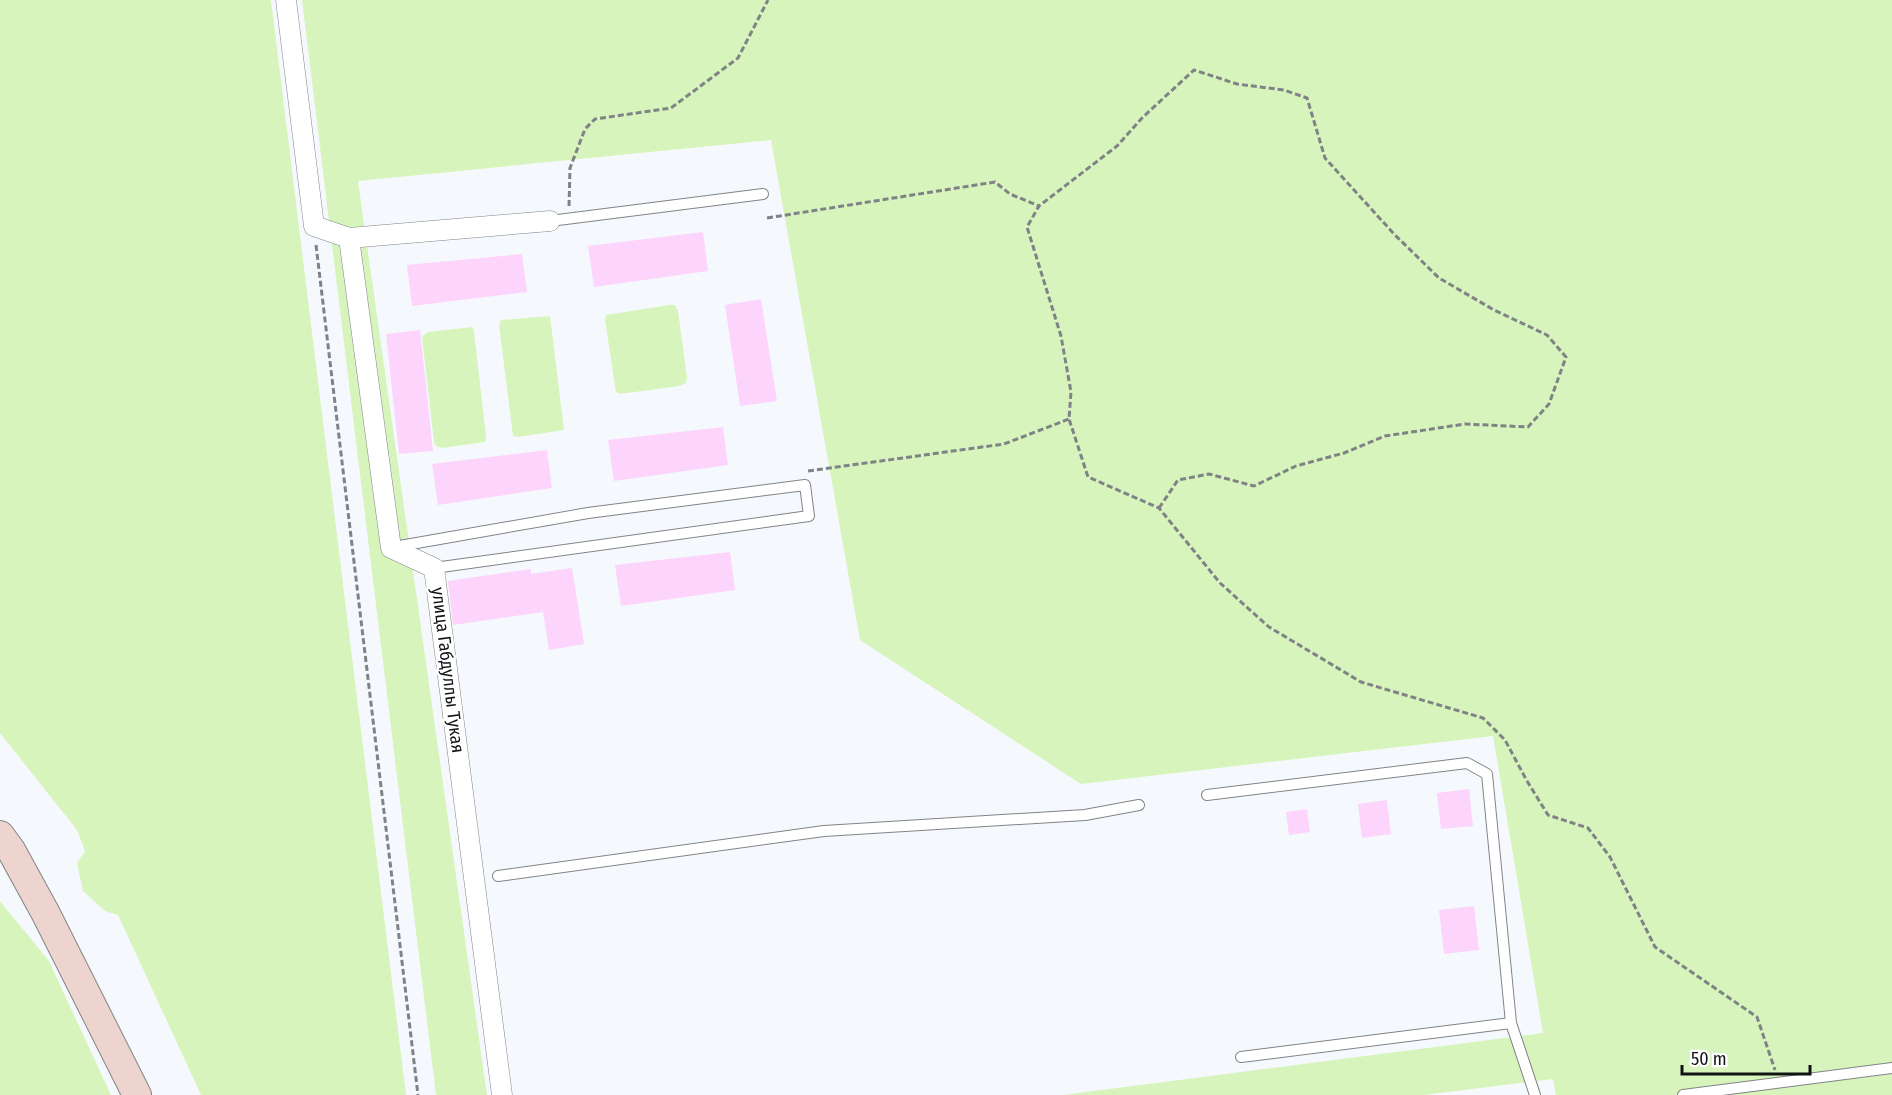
<svg xmlns="http://www.w3.org/2000/svg" width="1892" height="1095" font-family="'Fira Sans Condensed',sans-serif">
  <rect width="100%" height="100%" fill="#f5f9fd"/>
  <path fill="#d7f4bc" d="M0 0H271L406 1095H201L118 915 105 911 83 891 77 863 85 851 77 830 0 733Z
    M302 0H1892V1095H1556L1553 1079 1424 1095H1063L1543 1033 1493 736 1081 784 860 640 771 140 358 181 487 1095H436Z
    M669 305H675L678 311 687 377 686 383 679 386 620 394 616 392 605 320 606 315Z
    M550 316 564 430 518 437 513 436 499 325 501 320Z
    M472 327 474 332 486 436 485 442 442 448 436 446 434 442 422 337 428 332Z
    M0 901 49 961 111 1095H0Z"/>
  <path fill="#fdd4fc" d="M703 232 708 271 594 287 588 246Z
    M522 254 527 292 412 306 407 265Z
    M761 299 777 401 740 406 725 305Z
    M420 330 433 451 399 454 386 334Z
    M723 427 728 465 614 481 608 440Z
    M547 450 552 488 438 505 432 464Z
    M730 552 735 590 621 606 615 565Z
    M572 568 584 644 549 650 543 612 453 625 448 581 531 569V574Z
    M1469 789 1473 826 1441 829 1437 793Z
    M1387 800 1391 834 1362 838 1358 804Z
    M1307 809 1310 832 1289 835 1286 812Z
    M1474 906 1479 950 1444 954 1439 910Z"/>
  <g fill="none" stroke-linecap="round" stroke-linejoin="round">
    <defs>
      <path id="lane" d="M550 221 763 194
        M394 547 588 513 805 485 809 516 434 568
        M1207 795 1467 763 1487 774 1511 1023 1535 1095
        M498 876 824 831 1085 815 1139 805
        M1241 1057 1511 1023
        M1683 1095 1892 1068"/>
      <path id="street" d="M286 0 314 226 349 238 550 221
        M349 238 391 548 434 568 502 1095"/>
      <path id="secondary" d="M0 835 11 850 46 914 137 1095"/>
    </defs>
    <use href="#lane" stroke="#818487" stroke-width="12"/>
    <use href="#street" stroke="#818487" stroke-width="21"/>
    <use href="#secondary" stroke="#818487" stroke-width="30"/>
    <path stroke="#808385" stroke-width="3" stroke-dasharray="6 3" stroke-linecap="butt" d="M569 206 570 168 585 129 595 119 671 108 738 58 768 0
      M767 218 995 182 1010 194 1039 206
      M316 245 418 1095
      M808 471 1004 444 1069 419
      M1159 508 1178 480 1209 474 1254 486 1296 466 1344 453 1385 436 1465 424 1528 427 1549 404 1566 357 1547 335 1494 310 1439 278 1394 234 1325 158 1307 98 1284 90 1237 84 1194 70 1143 117 1117 146 1039 206 1027 227 1061 336 1071 392 1069 419 1088 477 1159 508 1220 583 1269 627 1361 682 1483 718 1505 740 1527 781 1548 815 1588 828 1610 857 1655 947 1757 1017 1775 1070"/>
    <use href="#lane" stroke="#fff" stroke-width="10"/>
    <use href="#street" stroke="#fff" stroke-width="20"/>
    <use href="#secondary" stroke="#eed4ce" stroke-width="28"/>
  </g>
  <g text-anchor="middle" stroke-width="5" stroke-linejoin="round" paint-order="stroke">
    <g font-size="18" fill="#111314" stroke="#fff">
      <text transform="translate(448 670) rotate(83)" y="6">улица Габдуллы Тукая</text>
    </g>
  </g>
  <path d="M1682 1065v9h128v-9" fill="none" stroke="#111314" stroke-width="3"/>
  <text x="1691" y="1065" font-size="18" fill="#111314" stroke="#ffffff" stroke-width="4.5" paint-order="stroke">50 m</text>
</svg>
